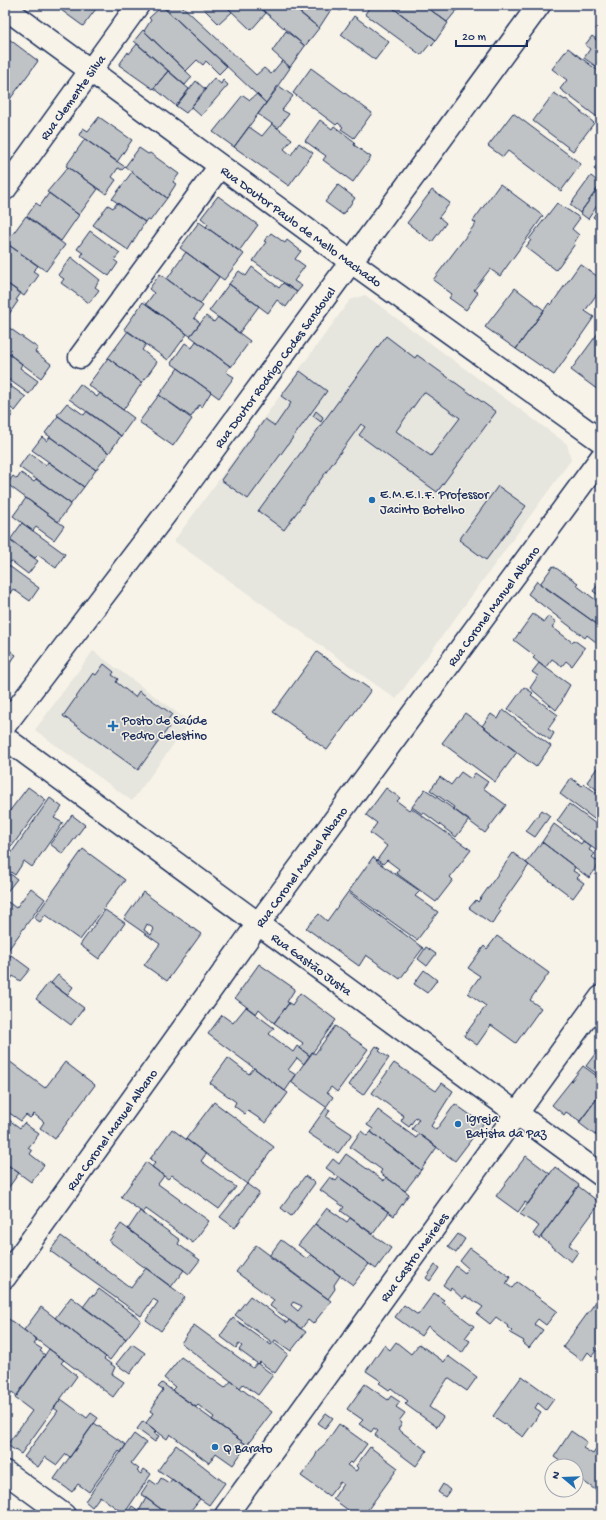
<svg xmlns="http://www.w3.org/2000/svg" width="606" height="1520" font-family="'Gochi Hand',sans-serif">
  <rect width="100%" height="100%" fill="#f7f3e8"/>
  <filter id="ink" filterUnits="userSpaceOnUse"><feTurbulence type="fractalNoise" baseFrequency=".025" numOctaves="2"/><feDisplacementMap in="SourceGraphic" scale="8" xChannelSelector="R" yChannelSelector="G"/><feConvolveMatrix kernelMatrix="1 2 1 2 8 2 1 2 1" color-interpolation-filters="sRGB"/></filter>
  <g filter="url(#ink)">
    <path fill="#e6e5de" d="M365 295 567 444 571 460 396 699 174 541 350 300Z
      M93 651 190 722 132 801 35 730Z"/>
    <path fill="#c0c3c5" stroke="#1b2f5e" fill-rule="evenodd" d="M65 5H99L83 26 61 10Z
      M161 5H181L256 75 264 68 271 74 282 61 290 68 266 103Z
      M200 5H225L232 12 219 24Z
      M225 5H257L266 13 251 30Z
      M257 5H290L319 28 305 46Z
      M291 5H328L332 8 319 28Z
      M334 5H345L340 11Z
      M371 5H389L436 40 432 46 430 44 421 55 365 14Z
      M389 5H424L448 23 436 40Z
      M424 5H461L447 22Z
      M162 6 227 66 219 74 206 61 203 65 197 60 186 71 144 31 151 20 149 18Z
      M354 16 389 42 375 60 341 35Z
      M601 23V43L595 39 600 32 596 29Z
      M143 30 192 77 185 85 134 41Z
      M286 31 305 46 290 67 272 51Z
      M5 36 38 61 5 106Z
      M592 36 601 43V70L584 58 590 49 585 45Z
      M137 44 168 71 153 89 119 65 128 52 129 54Z
      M568 48 601 73V120L560 89 567 80 552 69Z
      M311 68 372 113 354 138 341 129 343 127 338 123 336 125 293 93Z
      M168 71 189 89 176 106 154 88Z
      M214 78 221 84 223 80 228 85 201 116 191 107Z
      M196 81 206 90 186 113 176 106Z
      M279 86 293 96 282 110 289 114 278 128 258 114Z
      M554 93 565 100 566 99 594 123 573 151 533 121Z
      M257 94 266 103 234 147 213 132 243 95 250 100Z
      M513 113 581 164 561 191 508 151 503 157 488 146Z
      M99 117 132 140 117 162 79 135 83 128 88 131Z
      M320 120 332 129 334 126 355 142 354 145 371 157 353 182 323 160 326 156 305 141Z
      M272 124 292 139 284 149 291 155 299 143 313 153 289 186 234 147 249 127 262 136Z
      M85 139 125 167 122 170 118 168 112 177 116 180 106 194 66 166Z
      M139 148 148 154 150 153 179 174 173 182 176 184 167 198 125 167Z
      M601 159V174L594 169Z
      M68 167 98 189 79 215 47 192Z
      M132 172 167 198 150 221 147 219 145 222 112 199Z
      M591 176 601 184 580 213 570 205Z
      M500 184 543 216 500 276 490 269 474 290 478 293 466 310 449 298 452 294 433 280 476 223 473 221Z
      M601 184V200L588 219 580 213Z
      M338 185 355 198 343 215 325 202Z
      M432 190 450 203 439 217 446 223 432 242 407 223Z
      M49 193 79 215 61 241 27 216 36 203 40 206Z
      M218 196 258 225 239 251 206 227 208 224 201 218Z
      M117 203 145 222 128 250 93 225 108 205 113 208Z
      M557 203 580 218 572 229 579 235 574 243 575 244 556 270 526 247 531 240 529 239Z
      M601 205V228L598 226 601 222 593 217Z
      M26 216 65 245 46 271 6 243Z
      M199 222 244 254 224 280 180 248Z
      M90 231 120 253 114 260 118 263 109 276 81 256 83 253 77 249Z
      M271 233 285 243 287 240 301 251 295 259 305 266 294 281 302 286 297 292 253 261 266 242 264 241Z
      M6 243 38 266 33 271 39 275 24 296 5 282Z
      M186 252 219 277 200 304 167 279Z
      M71 257 100 280 95 287 99 290 89 303 61 283 64 279 58 275Z
      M580 264 601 279V288L585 311 594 317 554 375 516 349 549 303 551 305Z
      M252 267 279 288 283 283 297 292 286 307 277 300 268 313 229 284 239 271 246 276Z
      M160 274 203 306 194 318 200 323 190 336 146 304 154 293 149 289Z
      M5 282 21 293 16 300 18 301 5 320Z
      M229 284 259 306 239 333 209 311Z
      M515 288 544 310 516 349 485 327Z
      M143 302 187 334 168 360 124 329Z
      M206 316 214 322 218 317 250 341 231 367 190 336Z
      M5 325 38 348 35 352 51 364 41 378 5 351Z
      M601 329V386L598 390 571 370Z
      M128 331 146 344 142 350 157 362 142 383 108 358Z
      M386 336 415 358 417 355 496 412 437 492 359 435 365 427 361 424 284 530 258 511ZM424 392 460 418 431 456 396 431Z
      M196 341 230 366 226 372 234 377 219 398 171 363 185 343 192 348Z
      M5 351 22 364 20 368 38 381 29 394 5 377Z
      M108 358 142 383 123 410 88 385Z
      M178 368 211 392 202 407 199 405 191 417 159 395Z
      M300 371 327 391 248 499 221 480 265 419 275 426 291 403 281 396Z
      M5 382 26 397 15 411 5 404Z
      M80 384 97 397 100 393 134 418 121 436 69 399Z
      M159 395 192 419 173 446 139 422Z
      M67 403 84 415 87 411 121 436 109 453 57 415Z
      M5 408 13 414 5 425Z
      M316 411 323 417 321 422 313 416Z
      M58 416 109 453 96 470 45 433Z
      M42 437 47 441 50 437 96 470 84 487 32 450Z
      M29 453 46 465 48 462 84 487 71 504 19 467Z
      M21 473 34 482 37 479 71 504 58 522 7 484 13 476 17 479Z
      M498 486 526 506 486 560 459 540Z
      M26 498 64 526 54 540 36 527 33 531 13 516Z
      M22 523 65 554 56 568 38 555 35 558 10 540Z
      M5 537 38 561 28 574 11 561 8 565 5 563Z
      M5 563 39 588 30 601 13 589 10 593 5 589Z
      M553 566 578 583 576 585 601 604V627L540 584Z
      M537 581 601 627V646L587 635 585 638 528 594Z
      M601 581V597L593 591Z
      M533 614 544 622 548 616 556 622 552 627 572 642 574 640 585 648 572 666 566 661 562 666 552 659 545 668 533 658 535 656 514 640Z
      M5 647 16 655 5 670Z
      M317 652 371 690 327 750 273 712Z
      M539 663 570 685 562 699 563 700 556 710 530 688 538 676 532 672Z
      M104 664 114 672 112 675 118 679 116 682 135 697 139 691 172 714 165 724 169 727 138 770 63 716 93 673 96 675Z
      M524 687 533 693 531 695 558 715 548 729 554 733 550 740 508 709Z
      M503 710 551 746 536 767 482 726 491 714 498 719Z
      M465 713 517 752 495 782 442 743Z
      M600 764 601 765V793L587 782Z
      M461 772 471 779 475 773 488 782 483 788 506 805 485 833 453 809 454 807 430 790 440 777 451 785Z
      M571 778 582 786 584 784 601 796V824L560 794Z
      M28 787 46 800 12 846 5 841V817Z
      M386 788 400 798 397 801 409 810 411 808 471 850 450 877 453 880 436 902 396 873 399 869 387 860 383 864 377 860 387 846 370 833 377 823 366 815Z
      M425 789 469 820 456 837 423 812 422 814 412 807Z
      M50 798 62 807 54 818 63 823 32 867 24 861 15 875 5 868V862Z
      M569 804 596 824 598 821 601 824V854L557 821Z
      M542 810 550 816 535 837 526 831Z
      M72 815 85 825 63 854 50 844Z
      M554 824 581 844 583 841 591 847 589 850 595 854 592 857 600 863 589 878 542 842Z
      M542 842 575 867 573 871 580 875 577 878 584 883 573 898 526 863Z
      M83 849 125 880 80 940 45 915 40 922 34 918Z
      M513 853 529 865 498 909 501 911 492 924 469 908 476 900 478 902Z
      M373 857 377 860 376 861 420 891 415 896 438 912 417 940 349 891Z
      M5 870 17 879 5 894Z
      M31 888 45 899 8 950 5 948V907L8 902 16 908Z
      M143 892 201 934 167 981 144 965 160 944 124 919ZM147 924 154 929 151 935 144 930Z
      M348 892 423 948 400 979 366 955 359 966 306 928 319 914 327 921Z
      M105 910 125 923 99 959 80 945Z
      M497 936 549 973 530 1000 541 1008 516 1043 491 1025 477 1045 464 1036 486 1006 468 993 480 976 468 968 484 946 487 949Z
      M426 947 436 954 427 966 418 959Z
      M5 953 10 957 11 955 30 969 20 981 13 976 7 985 5 984Z
      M259 964 295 989 287 1002 289 1003 274 1023 259 1009 256 1014 235 998Z
      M424 970 437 980 427 993 414 984Z
      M58 975 73 987 67 995 51 983Z
      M49 982 84 1008 71 1025 36 999Z
      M300 993 336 1020 310 1056 300 1048 303 1043 274 1023 289 1003 292 1005Z
      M246 1007 274 1028 269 1034 293 1052 297 1046 310 1056 304 1064 297 1058 288 1070 296 1075 285 1091 208 1034 222 1015 233 1023Z
      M335 1026 368 1049 337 1092 331 1087 327 1092 333 1097 326 1107 291 1082 312 1052 315 1054Z
      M376 1046 381 1049 379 1051 389 1058 363 1095 349 1085Z
      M601 1046V1077L586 1066Z
      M5 1058 45 1088 65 1062 95 1085 55 1139 40 1128 44 1122 34 1114 30 1118 26 1115 21 1121 5 1110 7 1103 5 1102Z
      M228 1058 249 1074 254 1068 288 1093 266 1123 248 1111 245 1114 234 1106 236 1102 210 1083Z
      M394 1063 436 1091 442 1083 453 1091 431 1126 436 1130 455 1104 483 1124 455 1161 412 1129 419 1119 416 1117 409 1127 401 1121 404 1116 372 1093Z
      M583 1066 601 1079V1093L580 1121 566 1112 564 1115 552 1105Z
      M601 1093V1127L595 1135 579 1123Z
      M214 1102 274 1147 247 1184 186 1139Z
      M326 1108 330 1110 326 1117 352 1134 338 1153 308 1133Z
      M378 1110 416 1138 419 1134 437 1147 421 1170 371 1132 373 1129 367 1125Z
      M5 1117 20 1128 24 1123 39 1134 28 1148 32 1151 30 1154 44 1165 31 1182 5 1163Z
      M601 1127V1139L595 1135Z
      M172 1129 206 1154 201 1161 236 1187 219 1209 172 1175 168 1179 152 1167 155 1163 150 1159Z
      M361 1131 367 1136 371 1132 421 1170 405 1191 380 1173 382 1170 350 1147Z
      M346 1154 384 1181 386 1177 409 1194 394 1216 326 1168 333 1159 339 1164Z
      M526 1156 550 1174 528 1204 525 1202 518 1212 496 1196Z
      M146 1162 164 1176 158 1184 209 1221 193 1243 146 1209 143 1213 121 1197Z
      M5 1163 19 1173 6 1191H5Z
      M555 1167 579 1185 539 1239 533 1234 539 1226 520 1214Z
      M305 1176 315 1183 291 1216 281 1208Z
      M330 1177 336 1181 339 1177 389 1212 373 1234 341 1211 344 1207 320 1190Z
      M247 1184 259 1193 235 1228 220 1217Z
      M578 1186 600 1203 569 1245 578 1252 571 1262 541 1237Z
      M327 1208 347 1222 350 1218 391 1248 376 1269 315 1224Z
      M140 1211 180 1240 178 1244 200 1260 189 1274 128 1229Z
      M121 1224 184 1270 171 1287 109 1241Z
      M315 1224 369 1264 353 1285 298 1245Z
      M458 1234 465 1239 456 1253 448 1247Z
      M61 1236 131 1288 146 1268 185 1297 161 1331 146 1320 158 1302 153 1299 141 1316 50 1251Z
      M281 1240 307 1259 311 1254 340 1276 334 1285 335 1289 328 1299 269 1256Z
      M256 1245 331 1301 313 1324 308 1320 301 1329 270 1306 274 1300 236 1272ZM293 1302 302 1306 298 1311 291 1305Z
      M470 1248 510 1277 506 1284 512 1288 517 1282 557 1311 546 1325 538 1319 534 1324 543 1330 529 1348 523 1343 524 1341 510 1333 512 1331 507 1327 508 1326 496 1317 490 1324 477 1314 483 1307 470 1298V1299L465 1296 463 1299 451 1288 450 1290 443 1285 456 1266 465 1273 468 1268 460 1261Z
      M435 1265 439 1268 430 1281 426 1278Z
      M99 1289 141 1320 126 1339 83 1307 92 1295 94 1296Z
      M434 1293 444 1300 442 1302 474 1326 465 1338 470 1341 462 1353 428 1326 421 1336 395 1317 404 1305 418 1315Z
      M250 1296 287 1323 289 1320 306 1332 291 1351 275 1340 273 1343 235 1315Z
      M71 1297 126 1339 110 1360 55 1318Z
      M598 1299 601 1301V1344L592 1356 588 1352 582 1361 563 1347Z
      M41 1307 106 1357 104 1359 115 1367 112 1374 124 1382 113 1397 24 1330Z
      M6 1317 37 1340 34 1344 42 1349 40 1351 45 1355 17 1396 12 1392 5 1401Z
      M233 1318 271 1345 273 1342 288 1354 275 1373 260 1362 258 1364 239 1350 242 1346 239 1344 236 1348 220 1336Z
      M194 1325 253 1368 257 1363 273 1375 258 1395 243 1384 240 1388 181 1343Z
      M396 1342 411 1354 419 1344 444 1362 448 1356 477 1377 467 1391 448 1378 429 1407 443 1417 437 1427 405 1404 408 1401 391 1388 389 1390 379 1383 381 1381 366 1371 384 1345 390 1350Z
      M132 1344 145 1353 130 1374 116 1364Z
      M49 1349 64 1360 61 1363 77 1376 21 1454 7 1445 32 1411 15 1398Z
      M181 1357 225 1388 231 1381 272 1412 247 1445 212 1420 214 1417 198 1405 196 1407 172 1390 175 1387 164 1378Z
      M522 1376 554 1399 546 1410 538 1403 535 1408 541 1412 523 1437 493 1416Z
      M162 1383 247 1445 233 1465 216 1453 209 1463 170 1434 167 1439 146 1423 153 1413 150 1411 156 1402 155 1401 163 1390 158 1387Z
      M365 1384 388 1400 391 1396 400 1402 396 1407 405 1413 399 1421 402 1423 398 1429 427 1451 416 1466 375 1435 378 1431 374 1428 371 1432 359 1424 363 1420 347 1409Z
      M61 1399 87 1418 91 1413 98 1418 70 1457 66 1454 57 1465 45 1457 38 1467 24 1457 58 1411 54 1408Z
      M326 1413 333 1418 325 1428 318 1423Z
      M143 1421 156 1431 154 1433 159 1436 155 1442 137 1429Z
      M94 1423 126 1445 121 1453 119 1451 89 1492 78 1484 72 1492 54 1479Z
      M339 1424 367 1444 352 1464 350 1462 347 1465 356 1471 358 1468 356 1466 370 1447 398 1468 364 1515H355L333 1499 343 1484 340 1482 329 1496 301 1476 315 1457 318 1450 325 1444Z
      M571 1431 587 1442 583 1448 593 1454 597 1448 601 1451V1494L576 1476V1466H567L554 1457Z
      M134 1434 146 1443 131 1463 139 1469 137 1471 141 1474 144 1469 151 1474 124 1514 100 1496 92 1507 85 1501Z
      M176 1445 225 1483 209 1505 158 1470Z
      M161 1478 169 1483 172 1479 200 1499 187 1515H169L141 1494 150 1480 157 1485Z
      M443 1484 450 1490 445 1497 438 1492Z
      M146 1498 147 1499 169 1515H126L132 1506 139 1511Z"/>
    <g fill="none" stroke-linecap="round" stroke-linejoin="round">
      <defs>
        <g id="minor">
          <path id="s1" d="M5 8 350 261 601 441"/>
          <path id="s2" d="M5 189 138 5"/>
          <path d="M80 357 220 166"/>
          <path id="s3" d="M5 725 186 487 539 5"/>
          <path id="s4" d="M5 738 601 1175"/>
          <path id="s5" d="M5 1277 258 924 601 458"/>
          <path d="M5 1472 64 1515"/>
          <path id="s6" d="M226 1515 601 997"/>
        </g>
      </defs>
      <use href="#minor" stroke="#1b2f5e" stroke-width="25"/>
      <use href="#minor" stroke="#f7f3e8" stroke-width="22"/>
    </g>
  </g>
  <g fill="#1f6fb2" stroke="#f7f3e8" stroke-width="1.5">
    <circle cx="372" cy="500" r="4"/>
    <path d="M111 720h4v4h4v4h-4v4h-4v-4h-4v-4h4z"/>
    <circle cx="458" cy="1124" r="4"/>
    <circle cx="215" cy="1447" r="4"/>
  </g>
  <g text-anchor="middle" stroke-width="3" stroke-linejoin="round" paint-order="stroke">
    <g font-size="13" fill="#1b2f5e" stroke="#f7f3e8">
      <text dy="5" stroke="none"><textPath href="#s2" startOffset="114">Rua Clemente Silva</textPath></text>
      <text dy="5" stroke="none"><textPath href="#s1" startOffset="368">Rua Doutor Paulo de Mello Machado</textPath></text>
      <text dy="5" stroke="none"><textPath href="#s3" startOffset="448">Rua Doutor Rodrigo Codes Sandoval</textPath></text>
      <text dy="5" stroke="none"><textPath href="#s5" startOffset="830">Rua Coronel Manuel Albano</textPath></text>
      <text dy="5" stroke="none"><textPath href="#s5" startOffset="506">Rua Coronel Manuel Albano</textPath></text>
      <text dy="5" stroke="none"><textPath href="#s4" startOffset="381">Rua Gastão Justa</textPath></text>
      <text dy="5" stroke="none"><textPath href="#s5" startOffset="182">Rua Coronel Manuel Albano</textPath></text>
      <text dy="5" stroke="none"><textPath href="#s6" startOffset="319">Rua Castro Meireles</textPath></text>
    </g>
    <g font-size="13" fill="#1b2f5e" stroke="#f7f3e8" text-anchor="start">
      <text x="380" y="498">E.M.E.I.F. Professor<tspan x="380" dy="15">Jacinto Botelho</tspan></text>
      <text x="122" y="724">Posto de Saúde<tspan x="122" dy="15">Pedro Celestino</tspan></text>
      <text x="466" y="1122">Igreja<tspan x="466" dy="15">Batista da Paz</tspan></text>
      <text x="223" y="1452">Q Barato</text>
    </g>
  </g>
  <rect width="606" height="1520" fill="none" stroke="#f7f3e8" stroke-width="20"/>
  <rect x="10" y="10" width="586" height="1500" fill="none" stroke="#1b2f5e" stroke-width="1.5" filter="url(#ink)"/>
  <g transform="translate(564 1478) rotate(289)"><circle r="19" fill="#f7f3e8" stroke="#9fa5b1"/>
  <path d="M0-3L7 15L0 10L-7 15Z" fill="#1f6fb2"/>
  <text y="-6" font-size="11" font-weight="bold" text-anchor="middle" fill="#1b2f5e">N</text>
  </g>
  <path d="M456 40v6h71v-6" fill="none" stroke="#1b2f5e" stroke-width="2"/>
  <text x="462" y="40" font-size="12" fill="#1b2f5e" stroke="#f7f3e8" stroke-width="3" paint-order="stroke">20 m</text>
</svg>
